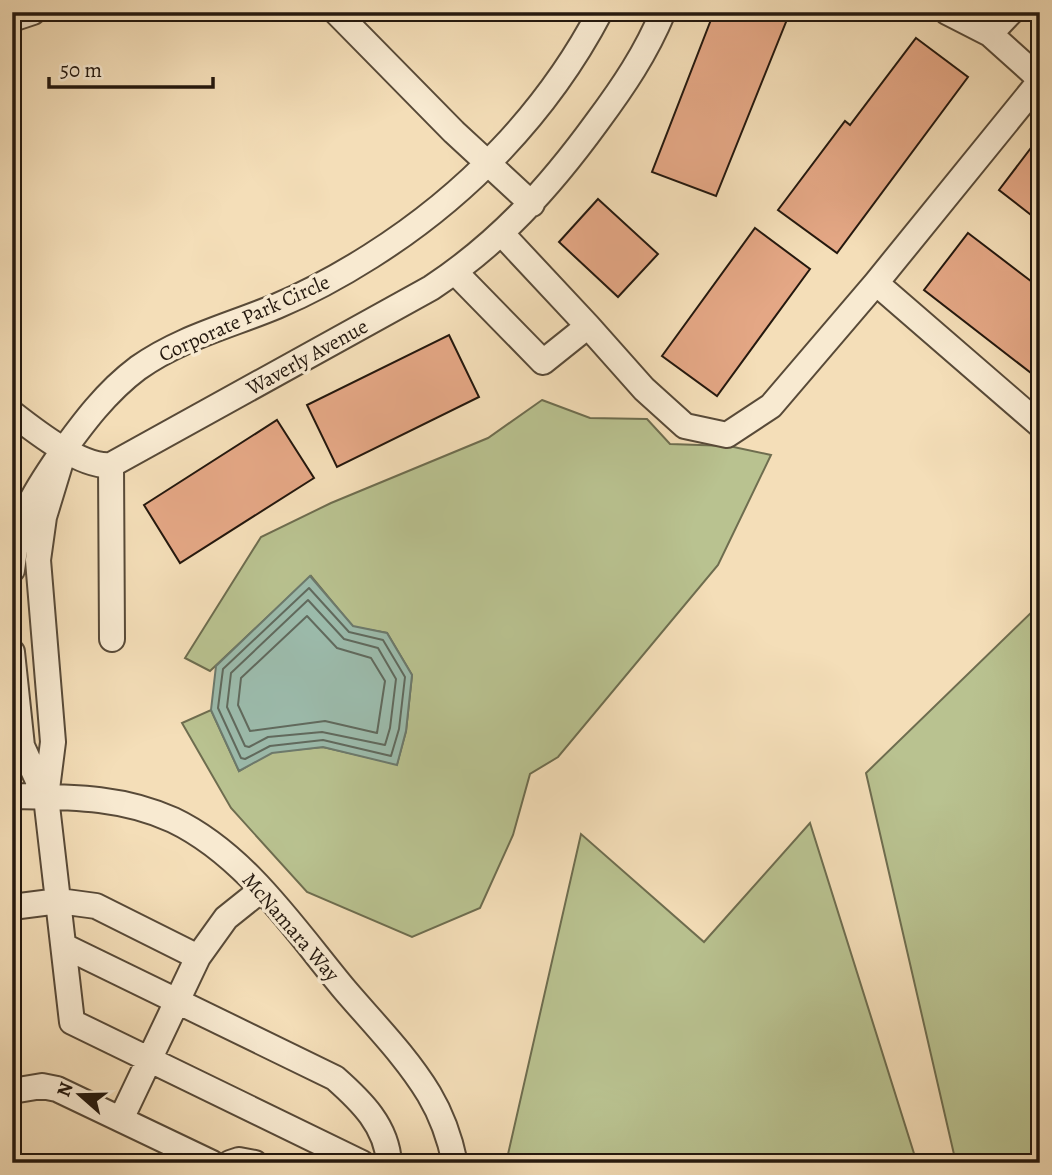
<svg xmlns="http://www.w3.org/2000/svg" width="1052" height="1175" font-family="Alegreya,serif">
  <rect width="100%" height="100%" fill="#f4deb8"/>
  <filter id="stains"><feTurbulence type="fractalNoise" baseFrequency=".00286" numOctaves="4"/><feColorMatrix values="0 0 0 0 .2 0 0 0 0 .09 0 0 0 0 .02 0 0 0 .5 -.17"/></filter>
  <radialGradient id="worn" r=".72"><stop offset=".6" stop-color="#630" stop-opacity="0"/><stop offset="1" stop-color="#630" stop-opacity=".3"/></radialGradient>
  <path fill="#b9c290" stroke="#6e6d4f" stroke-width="2" d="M542 400 590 418 647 419 670 444 729 446 771 455 718 565 558 757 530 774 513 835 480 908 412 937 307 892 231 808 182 723 211 710 239 771 272 752 323 747 397 764 406 731 412 675 387 633 353 627 311 576 210 671 185 658 261 537 331 503 488 438Z
    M1040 604V1163H956L866 773Z
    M810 823 917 1163H506L581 834 704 942Z"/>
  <path fill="#9cbcad" stroke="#6c7a6d" stroke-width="2" d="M310 576 353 626 387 633 412 675 406 731 397 765 323 747 272 753 239 771 211 710 216 666Z"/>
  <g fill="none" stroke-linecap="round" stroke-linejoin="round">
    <path stroke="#606a5e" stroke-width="2" d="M309 588 349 632 383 640 405 677 399 729 391 756 323 740 270 746 245 759 241 758 218 708 223 669Z
      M308 600 344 639 378 648 396 679 390 728 385 745 322 732 268 737 249 747 245 746 227 707 231 673Z
      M307 616 337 648 371 658 385 681 377 733 325 721 250 731 238 705 241 678Z"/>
  </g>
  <path fill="#e4a785" stroke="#24180e" stroke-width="2" d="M714 12H790L716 196 652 172Z
    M916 38 968 77 837 253 778 210 845 121 850 125Z
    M1040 136V222L999 190Z
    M598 199 658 254 618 297 559 242Z
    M755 228 810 269 717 396 662 356Z
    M968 233 1040 288V380L924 290Z
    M449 335 479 397 337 467 307 405Z
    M277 420 314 478 180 563 144 505Z"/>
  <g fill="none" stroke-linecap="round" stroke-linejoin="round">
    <defs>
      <path id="minor" d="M336 12 454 132 532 204
        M947 12 990 34 1040 79
        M12 19 33 12
        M990 34 1011 12
        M502 234 588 326
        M455 272 543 362 588 326 644 389 685 426 727 435 771 406 876 283 1040 425
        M876 283 1040 81
        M12 413C35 431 82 468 111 465L431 288C499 243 549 188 597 122 623 87 646 53 663 12
        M65 448 44 517 38 560 53 742 46 797 72 1022 362 1163
        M111 465 112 639
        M12 570C18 518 31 497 60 455 83 423 106 392 138 368 180 338 229 326 277 306 310 292 341 275 371 256 466 196 547 113 600 12
        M12 652 22 746 45 796
        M12 796C68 797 121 796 173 820 246 855 295 930 345 990 374 1024 406 1056 429 1094 441 1114 450 1139 455 1163
        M12 907 59 901 96 906 198 957
        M64 946 335 1078C361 1101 387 1126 389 1163
        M12 1091 42 1086 57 1089 212 1163
        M121 1119 198 957 226 918 261 890
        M230 1163 239 1160 255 1163"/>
    </defs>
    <use href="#minor" stroke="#584a38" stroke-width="28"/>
    <use href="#minor" stroke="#f8ead1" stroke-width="24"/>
  </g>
  <g text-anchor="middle" stroke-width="7" stroke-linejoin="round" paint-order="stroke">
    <g font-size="21" fill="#24180e" stroke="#f8ead1">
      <text transform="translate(244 318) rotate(-24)" y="7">Corporate Park Circle</text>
      <text transform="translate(307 357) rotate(-29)" y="7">Waverly Avenue</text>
      <text transform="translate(291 927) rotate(49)" y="7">McNamara Way</text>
    </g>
  </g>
  <rect width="1052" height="1175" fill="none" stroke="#f4deb8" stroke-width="42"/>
  <rect x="14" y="14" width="1024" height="1147" fill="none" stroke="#24180e" stroke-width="3.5"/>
  <rect x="21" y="21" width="1010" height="1133" fill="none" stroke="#24180e" stroke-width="2"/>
  <g transform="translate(80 1095) rotate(290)" stroke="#f8ead1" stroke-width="5" paint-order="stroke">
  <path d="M0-5L12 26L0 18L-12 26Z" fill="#24180e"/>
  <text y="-10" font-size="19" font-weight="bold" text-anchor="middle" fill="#24180e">N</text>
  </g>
  <path d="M49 77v10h164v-10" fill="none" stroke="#24180e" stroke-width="3.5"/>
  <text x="60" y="77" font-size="21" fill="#24180e" stroke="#f8ead1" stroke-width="5" paint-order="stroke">50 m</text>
  <rect width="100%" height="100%" filter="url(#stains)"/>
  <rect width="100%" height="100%" fill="url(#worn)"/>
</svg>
